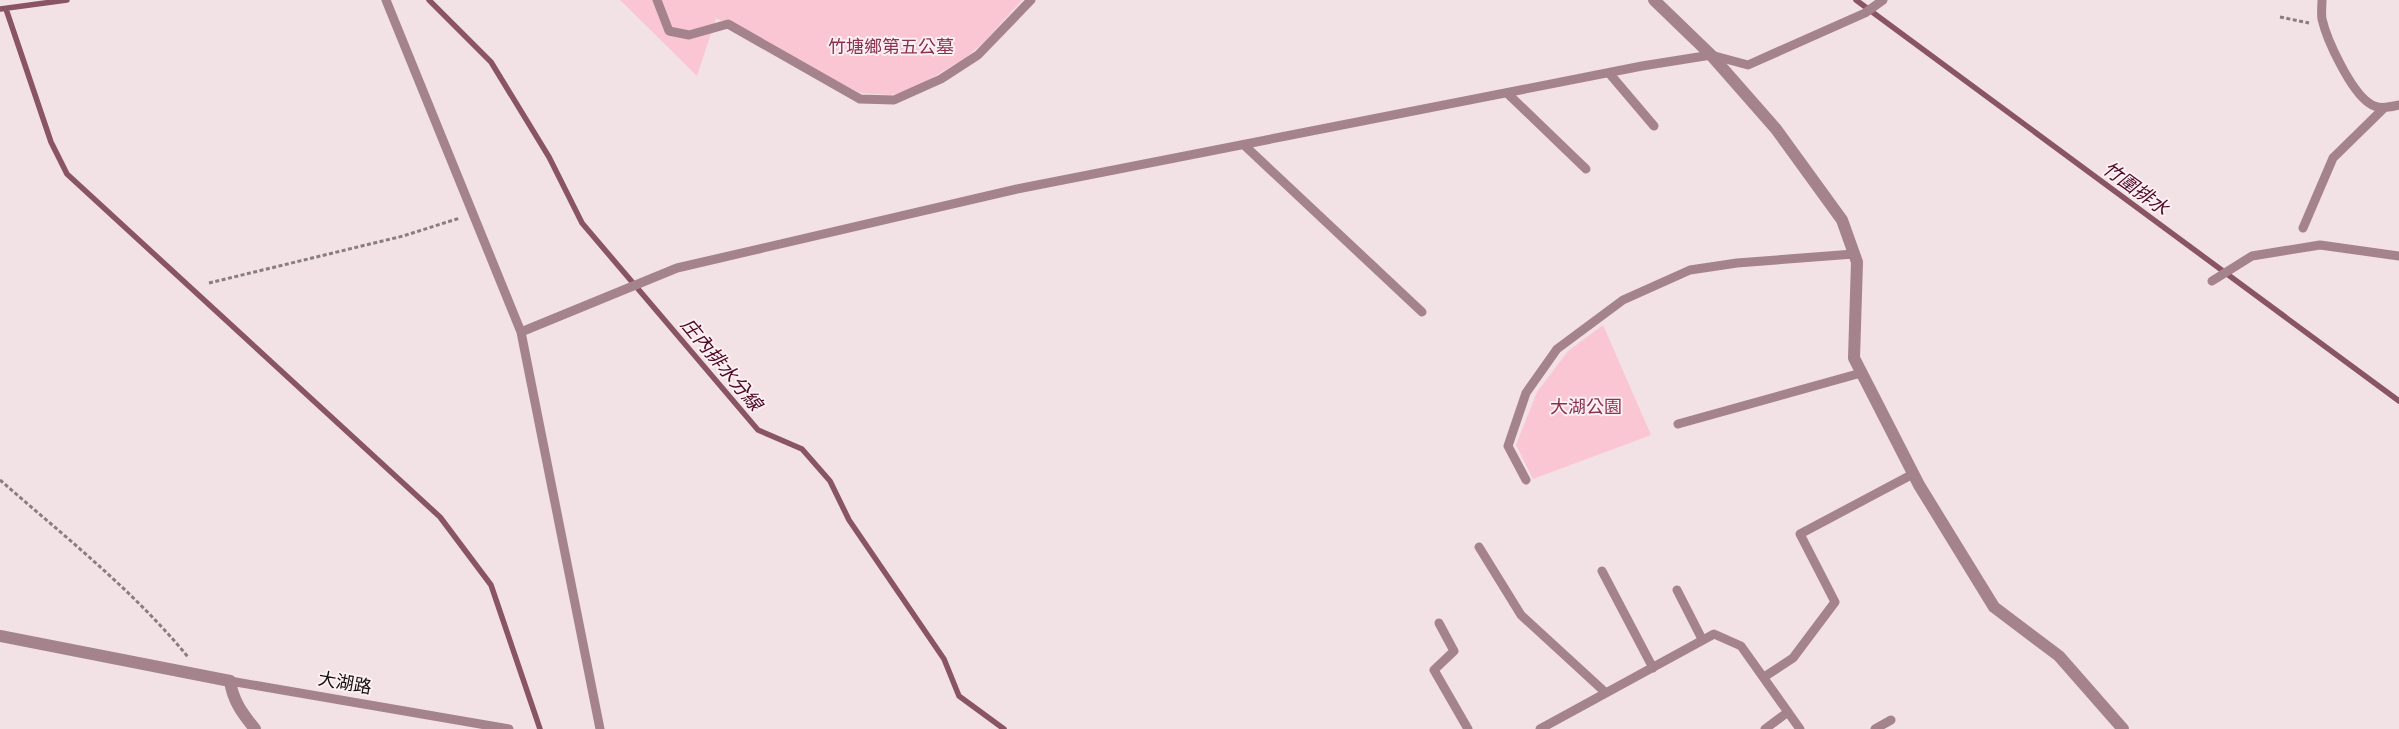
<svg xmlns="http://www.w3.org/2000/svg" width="2399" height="729" font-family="Ubuntu,'Noto Sans TC',sans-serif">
  <rect width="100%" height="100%" fill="#f2e1e5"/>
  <path fill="#fbc6d4" d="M620 0H1022L985 41 967 57 910 91 890 95 860 93 716 18 697 76Z
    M1603 325 1651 435 1533 479 1516 445 1537 392 1568 351Z"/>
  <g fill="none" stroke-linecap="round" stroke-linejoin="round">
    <path stroke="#895464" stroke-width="5.5" d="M429 0 491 62 549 157 582 223 758 430 802 449 830 481 849 520 944 659 959 696 1004 729
      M1856 0 2399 401
      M0 9 67 0
      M6 9 51 142 67 174 440 517 491 585 540 729"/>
    <path stroke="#887d80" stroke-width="3" stroke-dasharray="4 2.5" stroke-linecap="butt" d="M2280 17 2309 23
      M209 283 403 236 460 218
      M0 480C64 536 134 591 188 657"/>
    <path stroke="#a5838c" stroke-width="9" d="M386 0 521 332 600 729
      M657 0 669 31 689 35 728 24 860 99 894 100 941 79 978 55 1031 0
      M2322 0C2322 6 2321 13 2322 19 2327 41 2351 91 2369 103 2378 110 2389 107 2399 105
      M1609 73 1654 126
      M1507 93 1586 169
      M1244 145 1422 312
      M2303 228 2333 158 2384 108
      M2212 281 2252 256 2320 245 2399 256
      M521 332 677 268 1017 189 1642 66 1711 55 1748 65 1865 13 1883 0
      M1678 424 1861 373
      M1526 480 1508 446 1526 393 1557 349 1623 300 1690 270 1737 263 1854 254
      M1479 547 1521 615 1606 693
      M1602 571 1653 668
      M1677 590 1702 639
      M1439 623 1454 651 1434 670 1468 729
      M1764 677 1793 658 1835 602 1800 534 1913 474
      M230 681 509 729
      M1540 729 1714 634 1741 646 1800 729
      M1765 729 1788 712
      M1875 729 1891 720"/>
    <path stroke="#a5838c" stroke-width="12" d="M1654 0 1711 55 1776 129 1842 220 1857 262 1854 358 1919 485 1994 607 2059 656 2123 729"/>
    <path stroke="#a5838c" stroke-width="12" d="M0 636 230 681C233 701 242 713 255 729"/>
  </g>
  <g text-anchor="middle" stroke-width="4" stroke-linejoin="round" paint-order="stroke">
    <g font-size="18" fill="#8a3051" stroke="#fdf0f3">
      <text x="891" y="53">竹塘鄉第五公墓</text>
      <text x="1586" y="413">大湖公園</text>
    </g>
    <g font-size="18" fill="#151011" stroke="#fdf0f3">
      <text transform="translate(345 683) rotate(10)" y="6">大湖路</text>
    </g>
    <g font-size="19" font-style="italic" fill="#4e0926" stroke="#fdf0f3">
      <text transform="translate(2136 188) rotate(36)" y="7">竹圍排水</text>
      <text transform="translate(722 364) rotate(50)" y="7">庄內排水分線</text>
    </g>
  </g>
</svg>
